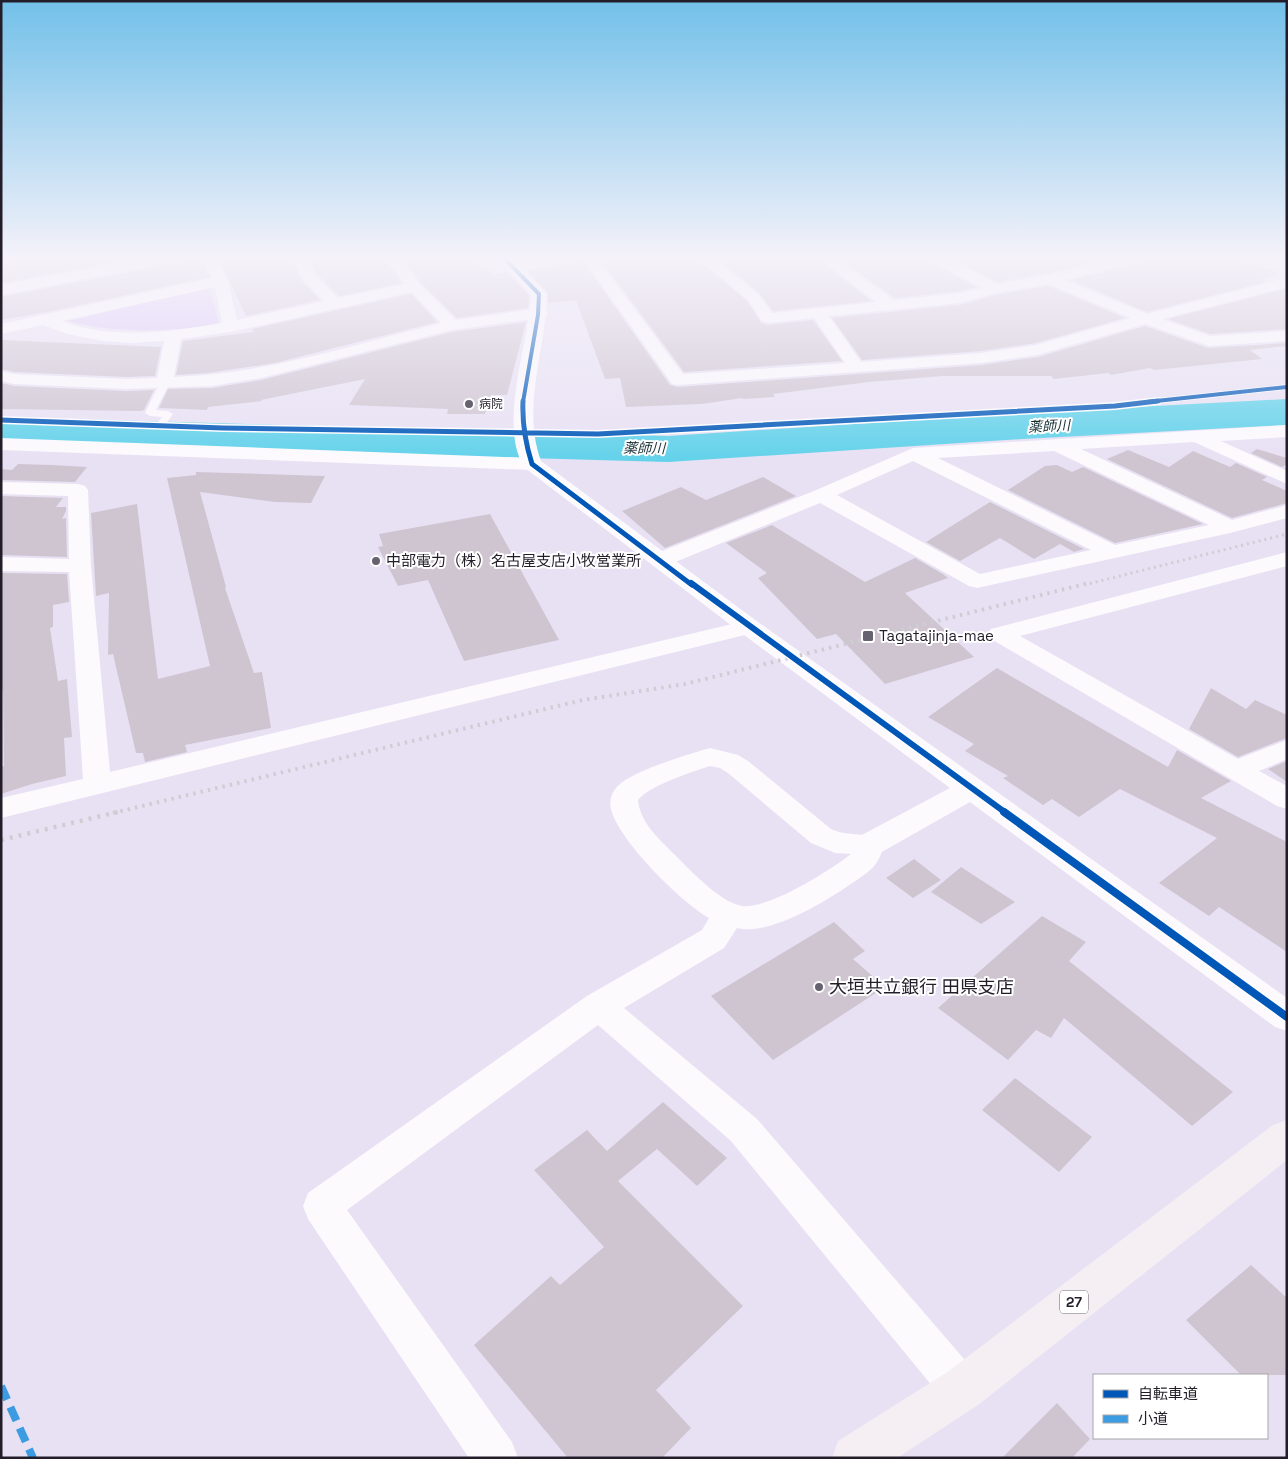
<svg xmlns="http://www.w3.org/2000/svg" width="1288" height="1459" font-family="'Space Grotesk','Noto Sans JP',sans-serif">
  <rect width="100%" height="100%" fill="#e8e1f4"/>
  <path fill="#dcc7f8" d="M210 288 219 324C168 332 118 334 67 321Z"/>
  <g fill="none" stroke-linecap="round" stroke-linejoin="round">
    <path fill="#62d2ea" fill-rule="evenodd" d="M1287 399V425L1023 439 668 462 1 443V417L668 436 1023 413Z"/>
  </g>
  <path fill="#cfc5d1" d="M12 257H145L1 283V263L8 262Z
    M185 257H200L209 277 52 311 1 320V297L181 262Z
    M218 257H290L302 281 320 300 246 316Z
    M308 257H383L402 283 339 296 317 274Z
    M401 257H426L433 262 467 257 483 270 488 269 492 275 507 272 529 296 528 308 457 318 421 283Z
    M599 257H695L747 301 761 323 768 325 813 320 842 361 684 372Z
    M716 257H816L871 301 773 311 759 293Z
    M837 257H926L929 262 977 287 960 291 895 298Z
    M949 257H1115L1050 273 997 282Z
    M1148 257H1229L1279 273 1260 280 1265 282 1147 312 1071 280 1144 262Z
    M582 260 670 385 678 387 981 365 1038 357 1145 326 1208 348 1287 343V346L1250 350 1262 359 1154 370 1150 368 1111 375 1108 373 1054 379 1051 376H943L869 382 773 394 775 397 743 399 742 398 702 404 626 407 620 378 605 379 576 300 548 303V293L528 272Z
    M1048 286 1125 318 1036 343 981 351 862 360 832 318 960 305 996 295Z
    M1286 289 1287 329 1210 334 1168 319Z
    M411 294 437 322 275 363 208 373 176 375 183 341 254 332 252 329Z
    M526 322 507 395H491L485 414H447L448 409 349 405 365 379 261 400 262 401 208 407 207 410 159 408 168 389 212 388 261 380 452 332Z
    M1 340 161 347 155 376 126 377 14 372 1 369Z
    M1 383 14 386 126 391 154 390 144 410 140 411 1 409Z
    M1257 449 1287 458V464L1282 467 1251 453Z
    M1128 450 1169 467 1193 451 1230 467 1236 463 1267 477 1262 480 1287 491V503L1232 518 1107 459Z
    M18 464 52 465 87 467 75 482 1 480V469L12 470Z
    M1057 465 1072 472 1083 467 1203 524 1115 543 1008 490 1045 466Z
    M196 472 325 476 311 503 275 502 200 492 226 587 225 588 254 673 262 672 271 728 185 745 187 752 145 762 143 753H136L113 654 108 655 109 593 96 596 91 513 137 504 158 679 210 666 167 478 196 475Z
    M763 477 796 496 665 548 622 511 681 487 706 500Z
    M1 496 63 498 56 507H66V511L62 519 66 518 67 557 1 555Z
    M990 502 1084 549 1074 552 1060 544 1034 559 1000 538 960 561 926 542Z
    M490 514 559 640 464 661 428 580 398 586 378 547 383 546 379 534Z
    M772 525 865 582 915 558 943 574 948 578 905 593 974 657 885 684 836 634 817 639 758 578 767 573 726 543Z
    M1 573 67 574 69 602 53 605V627L50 628 58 681 67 679 72 737 64 738 66 776 32 784 1 794V767L4 766 3 690 1 691Z
    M997 668 1168 767 1177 750 1231 781 1201 798 1287 842V952L1219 907 1209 916 1159 883 1217 838 1120 789 1079 817 1052 799 1043 805 1003 778 1008 776 965 751 974 744 928 717Z
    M1211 688 1246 709 1255 700 1287 715V738L1238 757 1189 729Z
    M1287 761V782L1268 769Z
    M914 859 941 880 913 898 886 878Z
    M961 867 1015 902 981 924 931 892Z
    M1042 916 1086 942 1069 961 1233 1092 1192 1126 1064 1018 1051 1038 1036 1030 1008 1060 938 1008Z
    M834 922 865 951 853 959 885 987 773 1060 711 996Z
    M1015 1078 1092 1137 1059 1172 982 1110Z
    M663 1102 727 1158 697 1186 657 1149 618 1181 743 1306 656 1390 691 1428 662 1458H568L474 1345 551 1276 560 1285 604 1247 534 1170 587 1130 607 1151Z
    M1251 1265 1287 1298V1375H1241L1186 1320Z
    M1057 1403 1090 1439 1072 1458H1002Z"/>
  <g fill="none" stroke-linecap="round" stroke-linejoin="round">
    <path fill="#fcfafd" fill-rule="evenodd" d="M164 381 169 384 156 410 168 411 173 414 163 428 160 429 155 426 162 417 150 416 145 413 159 384Z"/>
    <path fill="#fcfafd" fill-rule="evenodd" d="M1 257H10L8 260 1 261Z
      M154 257H183L181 260 176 261 1 295V285Z
      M202 257H216L228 281 237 320 324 301 304 280 292 257H306L315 275 338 298 405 284 385 257H399L420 284 456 320 540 308 546 310 548 313 546 316 540 318 452 330 261 378 212 386 126 389 14 384 1 381V371L14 374 126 379 157 378 164 341 132 343 102 341 67 334 43 325 1 334V324L212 278ZM215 287 222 323C169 332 113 340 62 321ZM412 292 441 323C353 345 265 374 174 377L181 339 231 332Z
      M547 257H572L570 260 514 273 509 272 507 269 509 266Z
      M582 257H596L683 374 845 363 814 318 768 323 762 321 748 300 697 257H713L758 294 772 313 876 302 818 257H834L894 300 960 293 982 288 930 260 928 257H945L997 284 1050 275 1122 257H1146L1144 260 1065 280 1147 314 1287 278V287L1162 319 1210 336 1287 331V341L1209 346 1145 324 1037 355 981 363 678 385 672 384ZM1048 284 1131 318 1036 345 981 353 861 362 829 316 960 303 996 293Z
      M1287 425V437L1221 441 1287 471V484L1194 442 1081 449 1232 520 1287 505V518L1230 533 977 588 969 586 820 503 668 565 660 567 652 565 649 560 652 555 814 491 913 448ZM1054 451 1209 525 1115 545 938 458ZM913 461 1091 550 980 574 837 495Z
      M1 438 532 458 539 460 542 464 539 468 532 470 1 450Z
      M1 482 78 484 85 486 88 490 91 566 110 772 749 620 757 622 761 627 757 632 1 818V798L83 779 69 572 1 571V557L69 559 68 496 1 494Z
      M1287 552V566L1020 636 1238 759 1287 740V759L1259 771 1287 786V809L1277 806 991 639 987 634 991 629Z
      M710 748 738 755 748 761 831 829C846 836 863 833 879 838L884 845C881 856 877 865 868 872 839 893 774 937 737 928L724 948 624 1008 757 1119 977 1374 983 1389 977 1404 962 1410 947 1404 731 1141 598 1025 347 1210 512 1442 518 1458H469L308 1219 303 1206 308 1193 587 996 702 930 709 918C682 903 618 840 611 809 609 802 611 794 616 788 628 772 689 754 710 748ZM710 766 720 768 728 773 811 843 835 853 851 854C831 870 767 910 742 906 721 903 691 871 676 856 660 840 640 823 638 800 650 785 692 772 710 766Z"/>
    <path fill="#fcfafd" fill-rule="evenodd" d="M496 257H511L547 294C546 351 521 405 541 461L758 622 1287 998V1031L1275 1027 970 802 880 853 869 856 858 853 854 845 858 837 950 788 740 632 525 468C497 428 529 343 531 295Z"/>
    <path fill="#f5eff3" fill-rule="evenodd" d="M1287 1120V1160L978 1405 897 1458H832L838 1441 946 1373 1273 1125Z"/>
    <path stroke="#cfcdd3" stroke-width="3" stroke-dasharray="2 4" stroke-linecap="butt" d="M1084 585 1287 534"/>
    <path stroke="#cfcdd3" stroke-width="4" stroke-dasharray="2.5 5" stroke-linecap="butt" d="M113 813 583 700 685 684 1089 583"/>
    <path stroke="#cfcdd3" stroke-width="4.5" stroke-dasharray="3 6" stroke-linecap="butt" d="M1 840 118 812"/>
    <path stroke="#3c9be1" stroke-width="8" stroke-dasharray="15 8" stroke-linecap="butt" d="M1 1386 33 1458"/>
    <defs>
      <path id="cycleway-far3" d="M503 257 539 294 538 315 523 402
        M1147 402 1287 387"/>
      <path id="cycleway-far2" d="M523 401C522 424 525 442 532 464L692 585
        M1 420 223 428 598 434 1115 406 1158 401"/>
      <path id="cycleway-far1" d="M691 583 1006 813"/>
      <path id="cycleway" d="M1004 812 1287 1017"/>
    </defs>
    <use href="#cycleway-far3" stroke="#fff" stroke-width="5.5"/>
    <use href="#cycleway-far2" stroke="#fff" stroke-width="8"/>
    <use href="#cycleway-far1" stroke="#fff" stroke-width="9"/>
    <use href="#cycleway" stroke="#fff" stroke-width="11"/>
    <use href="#cycleway-far3" stroke="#0057b8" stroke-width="4"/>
    <use href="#cycleway-far2" stroke="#0057b8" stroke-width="5"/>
    <use href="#cycleway-far1" stroke="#0057b8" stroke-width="6"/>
    <use href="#cycleway" stroke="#0057b8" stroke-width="8"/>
  </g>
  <linearGradient id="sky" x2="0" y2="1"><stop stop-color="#72c0e9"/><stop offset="0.56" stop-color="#f5f2fa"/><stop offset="1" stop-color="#f5f2fa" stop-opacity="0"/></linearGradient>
  <rect width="1288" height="461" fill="url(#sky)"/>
  <g fill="#676270" stroke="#fff" stroke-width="2">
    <circle cx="469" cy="404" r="5"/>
    <circle cx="376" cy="561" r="5"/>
    <rect x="862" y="630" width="12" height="12" rx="2.5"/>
    <circle cx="819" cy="987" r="5"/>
  </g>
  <g text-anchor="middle" stroke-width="4" stroke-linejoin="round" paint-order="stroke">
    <g font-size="12" fill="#221d29" stroke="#fff" text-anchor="start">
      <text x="479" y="408">病院</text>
    </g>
    <g font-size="14" font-style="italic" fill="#183035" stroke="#fff">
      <text transform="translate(1049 426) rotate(-3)" y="5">薬師川</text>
      <text transform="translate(644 448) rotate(1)" y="5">薬師川</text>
    </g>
    <rect fill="#fff" stroke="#646169" stroke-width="1" x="1060" y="1290.5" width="28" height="23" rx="4"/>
    <g font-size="14" font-weight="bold" fill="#221d29">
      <text x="1074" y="1307">27</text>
    </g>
    <g font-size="15" fill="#221d29" stroke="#fff" text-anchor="start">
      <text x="386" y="566">中部電力（株）名古屋支店小牧営業所</text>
      <text x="879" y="641">Tagatajinja-mae</text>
    </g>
    <g font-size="18" fill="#221d29" stroke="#fff" text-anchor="start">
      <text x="829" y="993">大垣共立銀行 田県支店</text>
    </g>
  </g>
  <rect width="1288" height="1459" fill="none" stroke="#221d29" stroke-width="5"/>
  <rect x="1093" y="1374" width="175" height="65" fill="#ffffff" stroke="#a7a5a9"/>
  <rect x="1103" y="1390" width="25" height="8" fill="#0057b8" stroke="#a7a5a9"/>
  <text x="1138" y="1399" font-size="15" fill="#221d29">自転車道</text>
  <rect x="1103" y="1415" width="25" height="8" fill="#3c9be1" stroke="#a7a5a9"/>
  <text x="1138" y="1424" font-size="15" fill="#221d29">小道</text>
</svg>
